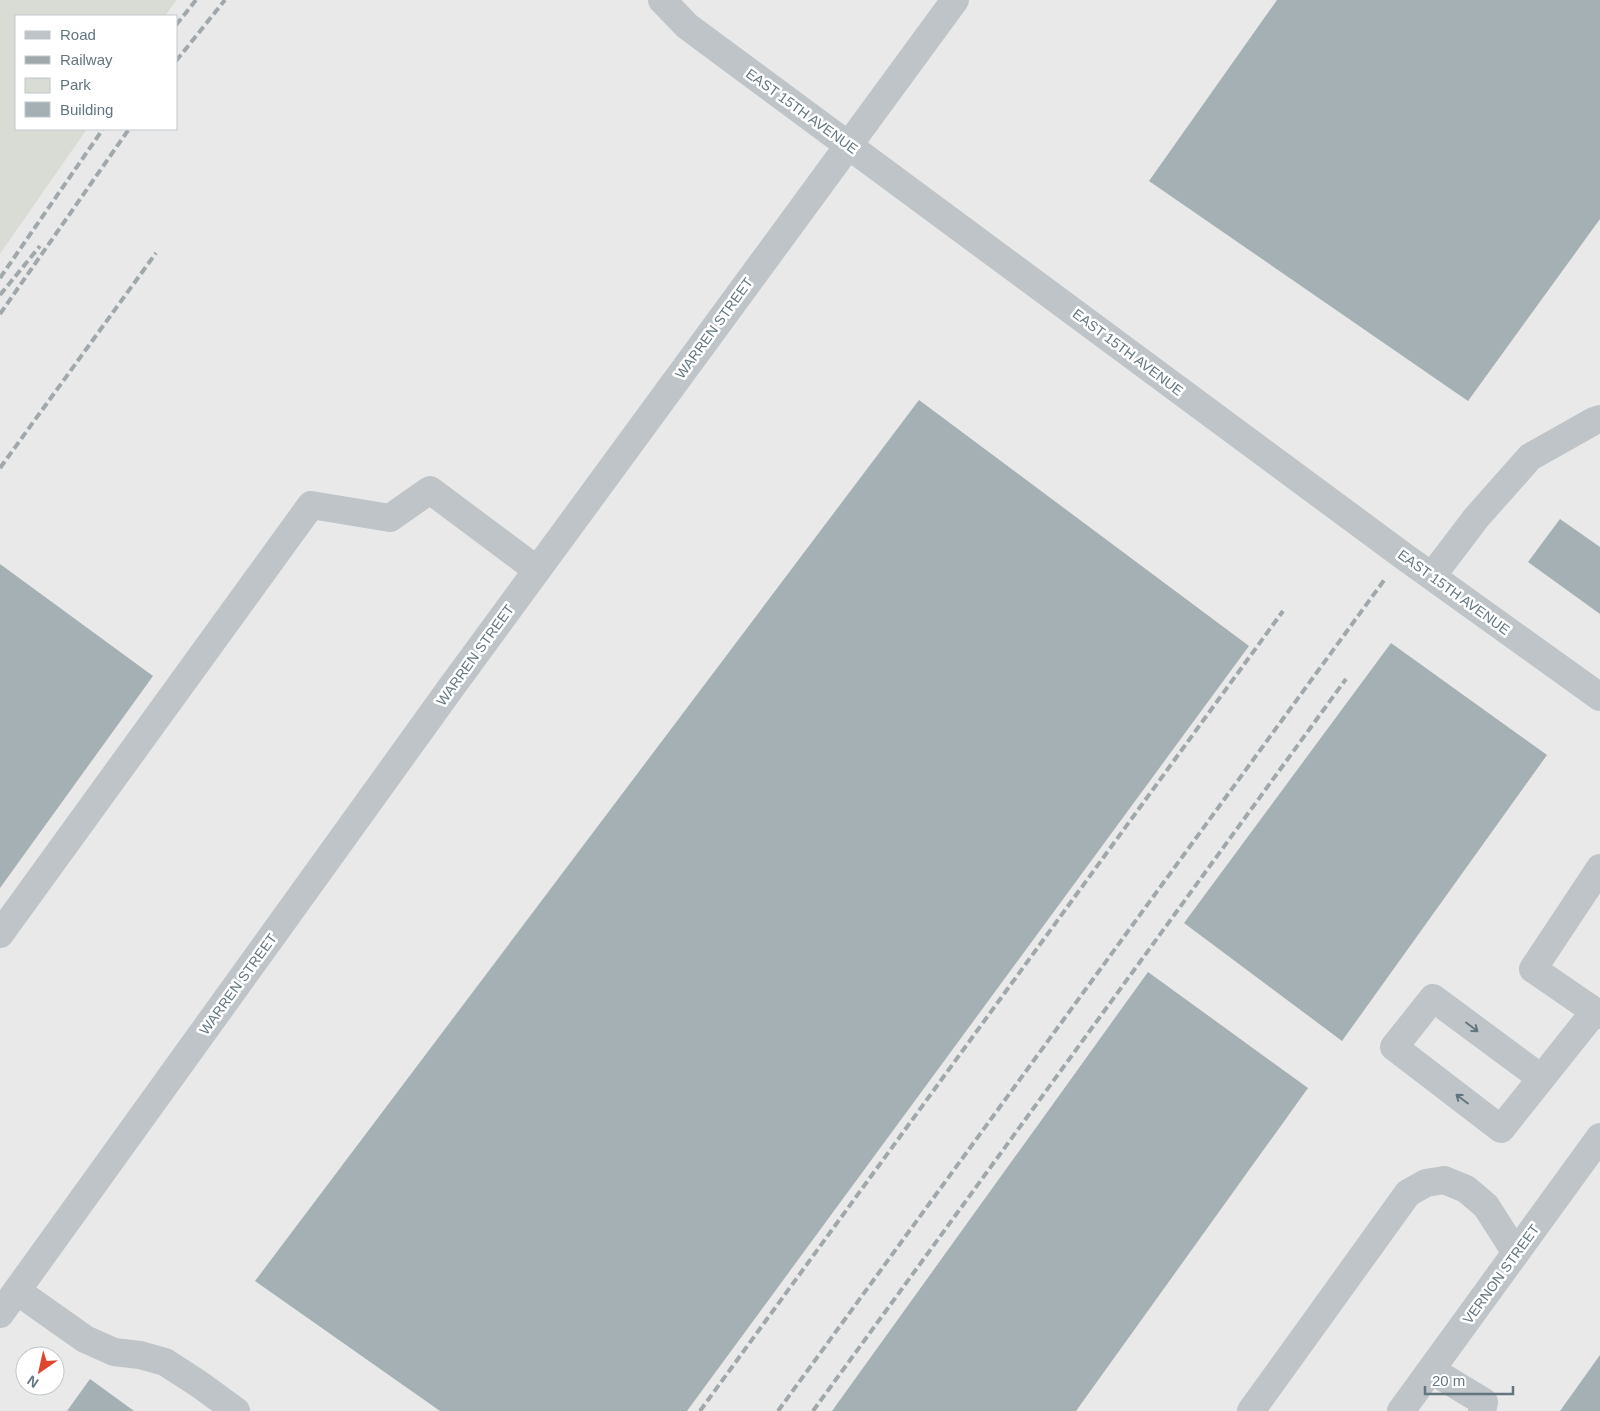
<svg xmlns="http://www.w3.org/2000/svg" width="1600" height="1411" font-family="Arial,sans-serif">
  <rect width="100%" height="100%" fill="#f8f7f5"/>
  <path fill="#e8e9e8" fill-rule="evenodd" d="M177 0H1600V1411H0V254L87 129H176V16H165ZM25 1356H55V1386H25Z"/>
  <path fill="#d8dcd4" d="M0 0H177L165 16H16V129H87L0 254Z"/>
  <path fill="#a5b0b4" d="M1277 0H1600V219L1468 401 1149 181Z
    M919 400 1249 646 687 1411H440L255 1281Z
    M1560 519 1600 547V614L1528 562Z
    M0 564 153 676 0 888Z
    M1391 643 1547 755 1342 1041 1184 923Z
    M1148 972 1308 1088 1076 1411H832Z
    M1600 1355V1411H1560Z
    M90 1379 134 1411H67Z"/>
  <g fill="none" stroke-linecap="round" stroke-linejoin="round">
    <path stroke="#bec4c7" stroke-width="28" d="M662 0 687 26 1402 555 1600 697
      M1432 576 1476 518 1530 457 1594 421 1600 419
      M1600 868 1533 969 1600 1015
      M0 934 311 505 390 518 430 490 537 570
      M1541 1078 1433 998 1394 1047 1501 1129 1595 1011
      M17 1291 85 1339 114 1352 140 1355 165 1362 199 1384 236 1411
      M0 1314 450 689 955 0
      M1431 1370 1484 1402 1482 1411
      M1251 1411 1408 1193 1426 1183 1444 1180 1466 1189 1486 1206 1516 1253
      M1401 1411 1600 1137"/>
    <path stroke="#a0a8ac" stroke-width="4" stroke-dasharray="8 4" stroke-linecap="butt" d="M176 25 196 0
      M176 61 225 0
      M0 278 103 129
      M0 295 40 246
      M0 314 129 129
      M0 468 156 253
      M700 1411 1283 611
      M778 1411 1385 579
      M813 1411 1346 679"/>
  </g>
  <defs><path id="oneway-shaft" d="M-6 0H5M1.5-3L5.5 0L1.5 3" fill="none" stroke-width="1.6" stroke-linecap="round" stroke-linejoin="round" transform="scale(1.25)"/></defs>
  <g stroke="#63767f">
    <use href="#oneway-shaft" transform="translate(1472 1027) rotate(37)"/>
    <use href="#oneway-shaft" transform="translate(1462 1099) rotate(-143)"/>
  </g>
  <g text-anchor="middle" stroke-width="5" stroke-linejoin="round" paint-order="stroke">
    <g font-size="14" fill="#63767f" stroke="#fff">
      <text transform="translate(802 111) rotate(36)" y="5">EAST 15TH AVENUE</text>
      <text transform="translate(714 328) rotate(-54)" y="5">WARREN STREET</text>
      <text transform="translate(1128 352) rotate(37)" y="5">EAST 15TH AVENUE</text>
      <text transform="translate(1454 592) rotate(36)" y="5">EAST 15TH AVENUE</text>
      <text transform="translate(475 655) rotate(-54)" y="5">WARREN STREET</text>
      <text transform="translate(238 984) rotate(-54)" y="5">WARREN STREET</text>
      <text transform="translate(1501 1274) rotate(-54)" y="5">VERNON STREET</text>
    </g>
  </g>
  <rect x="15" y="15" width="162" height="115" fill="#ffffff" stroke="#c1c8cc"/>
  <rect x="25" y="31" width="25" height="8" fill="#bec4c7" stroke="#c1c8cc"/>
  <text x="60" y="40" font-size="15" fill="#63767f">Road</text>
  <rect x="25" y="56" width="25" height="8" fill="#a0a8ac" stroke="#c1c8cc"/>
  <text x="60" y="65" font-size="15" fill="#63767f">Railway</text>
  <rect x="25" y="78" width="25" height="15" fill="#d8dcd4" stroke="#c1c8cc"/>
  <text x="60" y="90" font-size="15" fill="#63767f">Park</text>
  <rect x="25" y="102" width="25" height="15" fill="#a5b0b4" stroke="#c1c8cc"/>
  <text x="60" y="115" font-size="15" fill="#63767f">Building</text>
  <g transform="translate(40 1371) rotate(214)"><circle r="24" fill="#ffffff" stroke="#c1c8cc"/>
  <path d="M0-4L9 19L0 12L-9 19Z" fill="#df462d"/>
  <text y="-8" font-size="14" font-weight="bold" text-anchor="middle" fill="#63767f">N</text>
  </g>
  <path d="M1425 1386v8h88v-8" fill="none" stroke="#63767f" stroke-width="2.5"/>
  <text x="1432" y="1386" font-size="15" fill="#63767f" stroke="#ffffff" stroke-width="4" paint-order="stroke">20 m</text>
</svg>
